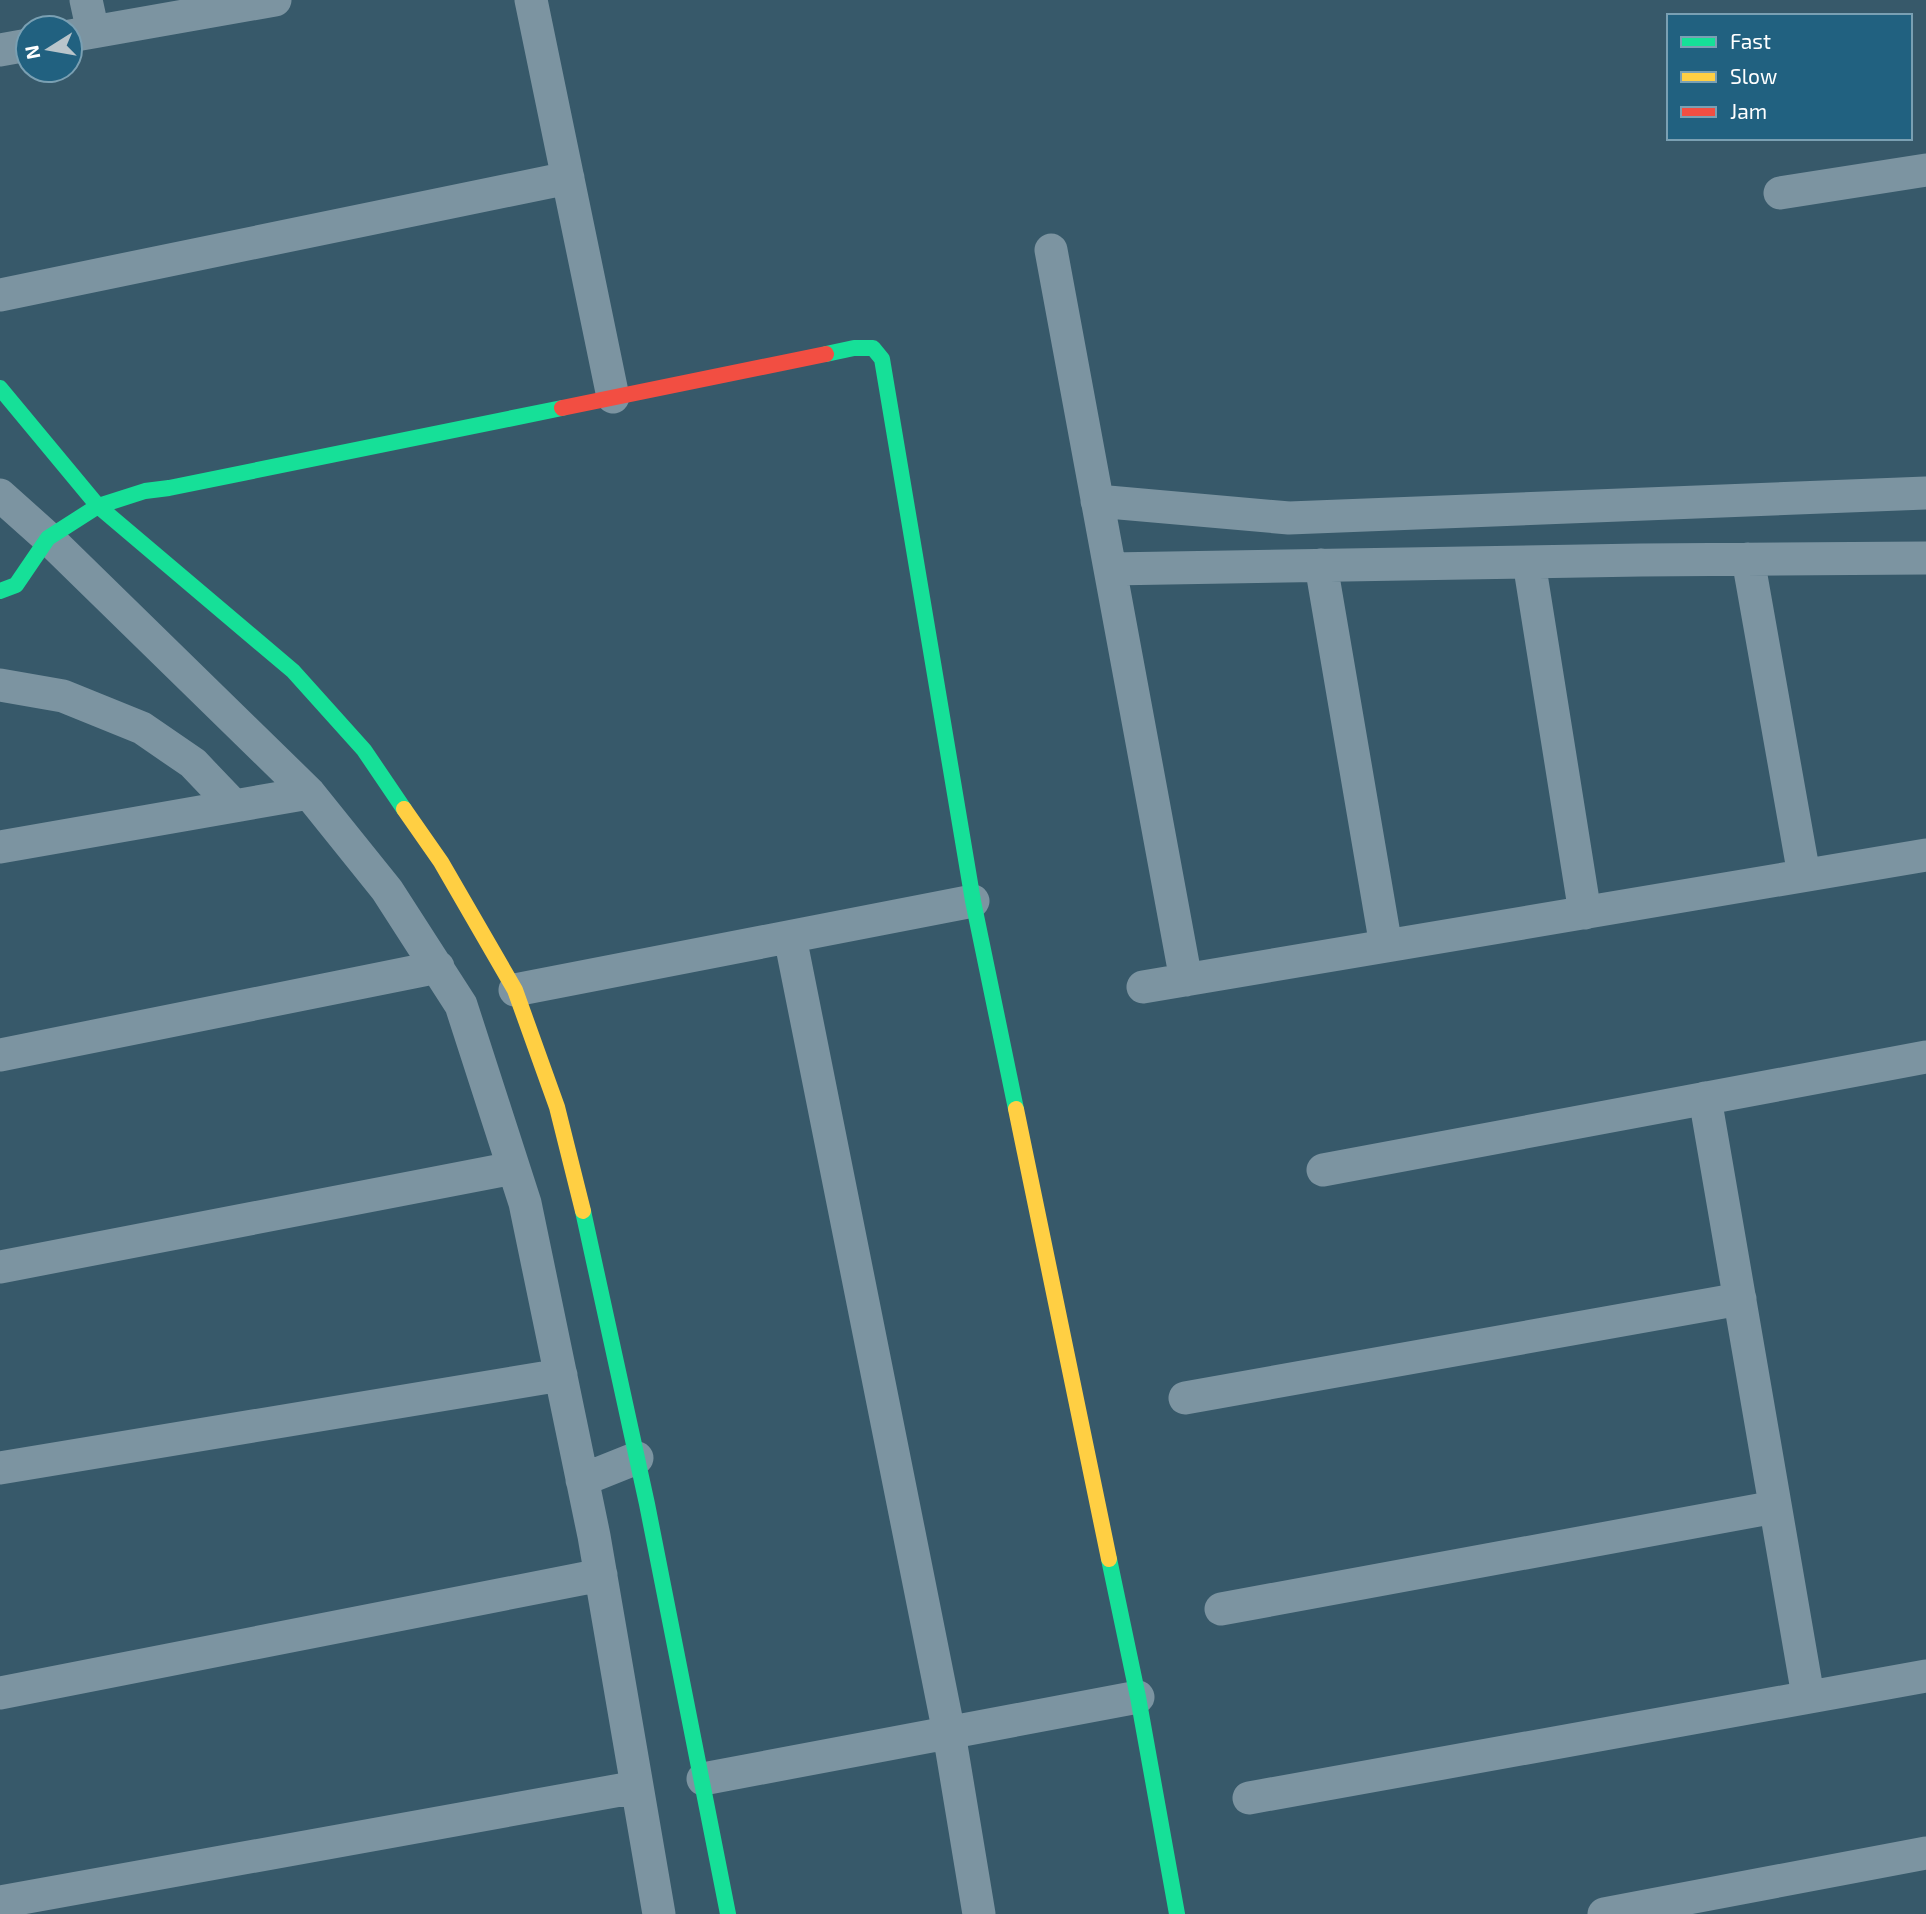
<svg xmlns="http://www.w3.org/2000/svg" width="1926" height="1914" font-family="'Exo 2',sans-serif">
  <rect width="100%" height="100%" fill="#37596a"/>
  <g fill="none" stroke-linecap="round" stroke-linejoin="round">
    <path stroke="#7c94a1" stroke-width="33" d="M531 0 613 397
      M93 32 275 0
      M70 36 93 32 86 0
      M0 50 28 45
      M1780 193 1926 170
      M1051 250 1186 980
      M0 295 568 178
      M0 495 48 538 309 793 387 890 461 1005 525 1203 594 1536 659 1914
      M1097 501 1289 518 1926 493
      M1748 559 1804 875
      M1529 562 1585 913
      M1321 565 1386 946
      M1110 569 1641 560 1926 558
      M0 685 63 696 142 728 193 763 234 806
      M0 847 309 793
      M790 937 949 1733 979 1914
      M1143 987 1926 855
      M515 990 973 901
      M0 1055 438 967
      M1705 1098 1808 1696
      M1323 1170 1926 1057
      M0 1267 513 1168
      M1185 1398 1740 1299
      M0 1468 561 1375
      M582 1480 637 1458
      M1221 1609 1775 1507
      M0 1693 601 1575
      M703 1779 1138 1697
      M1249 1798 1926 1676
      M0 1902 637 1787
      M1604 1914 1926 1853"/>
    <path stroke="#16e098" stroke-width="16" d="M826 354 854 348H873L882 359 973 901 1016 1109
      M0 388 98 506 293 671 364 750 404 809
      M0 591 16 585 48 538 98 506 145 491 169 488 562 408
      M583 1211 647 1504 728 1914
      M1109 1559 1138 1697 1177 1914"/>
    <path stroke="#ffcf43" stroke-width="16" d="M404 809 441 862 515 990 557 1107 583 1211
      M1016 1109 1109 1559"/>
    <path stroke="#f24e42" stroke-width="16" d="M562 408 826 354"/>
  </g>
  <rect x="1667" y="14" width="245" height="126" fill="#216180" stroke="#7aa0b3" stroke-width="2"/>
  <rect x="1681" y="37" width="35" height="10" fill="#16e098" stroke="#7aa0b3" stroke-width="2"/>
  <text x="1730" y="49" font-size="21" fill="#ffffff">Fast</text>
  <rect x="1681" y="72" width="35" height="10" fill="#ffcf43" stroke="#7aa0b3" stroke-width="2"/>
  <text x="1730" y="84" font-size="21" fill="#ffffff">Slow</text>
  <rect x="1681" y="107" width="35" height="10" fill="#f24e42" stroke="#7aa0b3" stroke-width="2"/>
  <text x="1730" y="119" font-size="21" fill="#ffffff">Jam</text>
  <g transform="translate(49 49) rotate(259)"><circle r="33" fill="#216180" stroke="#7aa0b3" stroke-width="2"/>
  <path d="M0-5L12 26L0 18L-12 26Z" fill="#b9c5cb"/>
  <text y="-10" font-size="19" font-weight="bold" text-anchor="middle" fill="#ffffff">N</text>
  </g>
</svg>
